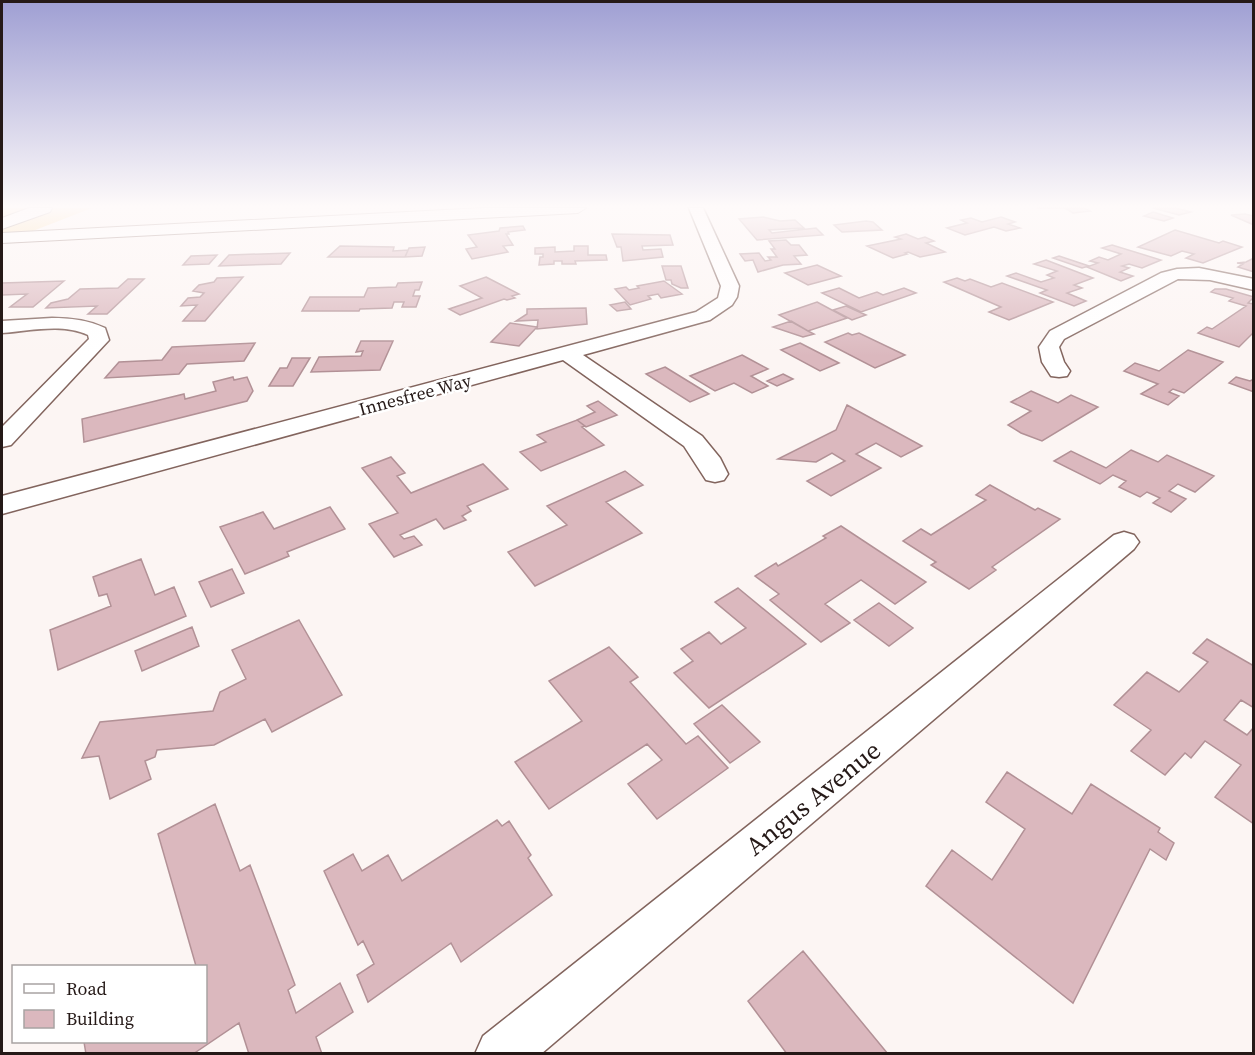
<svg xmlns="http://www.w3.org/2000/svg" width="1255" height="1055" font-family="'Source Serif 4',serif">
  <rect width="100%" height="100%" fill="#fcf5f3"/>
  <path fill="#fad99e" d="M2 208H92L2 243Z"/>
  <path fill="#dbb8be" stroke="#b29196" stroke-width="1.5" d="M1037 208H1084L1090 211 1073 213 1065 208Z
    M1153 208H1176L1191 212 1179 215Z
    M1153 212 1173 218 1164 221 1144 216Z
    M1245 214 1254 216V225L1231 215Z
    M763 217 780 221 795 220 804 228 769 230 772 233 816 228 823 235 757 240 739 219Z
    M1001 217 1015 222 1008 224 1020 228 1006 231 994 227 965 235 947 228 967 223 961 220 971 218 982 222Z
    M866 221 873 222 882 230 842 232 834 225Z
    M523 226 525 230 508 232 509 234H506L513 245 503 246 508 252 472 259 466 249 477 247 468 235 499 231 500 228Z
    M1175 230 1219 243 1223 241 1242 247 1203 263 1186 258 1194 254 1182 251 1171 256 1138 247Z
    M612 234 670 235 673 245 642 246 643 250 661 249 663 257 623 261 621 247H617Z
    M906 234 918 239 925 237 934 241 926 243 945 252 920 257 908 252 905 253 907 254 893 258 867 246 901 239 895 237Z
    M786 240 791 245H799L807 255 794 256 801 264 783 265 758 272 753 260 745 261 740 254 759 253 765 261 771 260 768 257H777L771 249H775L769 241Z
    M1112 245 1161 260 1142 268 1129 264 1122 266 1129 268 1120 272 1133 276 1121 281 1087 267 1098 263 1090 261 1099 257 1108 260 1121 254 1102 248Z
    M340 246 394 247 393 251 408 250 405 257H328Z
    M574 246H588V255H606L607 260 575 261 576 264H562V261H554V264L539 265 540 257H543V254H535V248L555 247V252L574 251Z
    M425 247 422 256 405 257 409 248Z
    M290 253 281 264 219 266 229 255Z
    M217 255 209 264 183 265 191 256Z
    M1059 256 1089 266 1082 268 1053 258Z
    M1254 258V272L1238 267 1243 264 1237 263 1246 262Z
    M1046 260 1093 278 1074 285 1082 288 1067 293 1086 301 1074 306 1040 293 1047 290 1007 276 1016 273 1041 282 1054 278 1047 275 1057 271 1034 264Z
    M817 265 841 276 808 285 785 273Z
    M662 266H681L688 288H681L672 284 671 280H666Z
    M243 277 205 321H183L197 305 181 306 188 298 200 297 204 293 193 291 199 285 214 282 217 278Z
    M486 277 519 294 512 296 515 298 507 300 504 299 460 315 449 309 482 298 460 286Z
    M957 278 965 281 970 279 991 287 1002 283 1053 302 1009 320 989 312 1001 307 944 282Z
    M128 279H144L107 314H88L97 306 46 308 51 303 68 299 80 289 118 288Z
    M64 281 33 307H10L27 294 2 295V283Z
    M664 281 682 294 661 298 658 294 648 296 651 299 630 305 615 289 626 287 629 290 639 288 637 286Z
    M422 282 419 290H415L413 296H420L416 307H402L404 302H394L392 308 360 309 359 311H302L310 297H364L368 288 396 287 398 283Z
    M839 288 859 298 877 292 883 295 904 288 916 293 861 312 822 293Z
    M1215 289H1226L1254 297 1248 303 1254 304V332L1239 347 1198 333 1207 327 1212 329 1246 306 1229 301 1233 298 1211 292Z
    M625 302 631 309 617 311 610 305Z
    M817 302 847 318 808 331 779 315Z
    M846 306 866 315 852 320 833 310Z
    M586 308 587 324 537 329 538 320 516 321 527 314V309Z
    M791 321 808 331 814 334 803 337 773 327Z
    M510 323 537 327 519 346 491 342Z
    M848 333 852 335 859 333 905 355 875 368 825 342Z
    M361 341H393L380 370 311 372 319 357 361 356 363 351 356 352Z
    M255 343 244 361 187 364 179 374 105 378 119 362 162 360 172 347Z
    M800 343 839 363 820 371 781 350Z
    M1188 350 1223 362 1184 393 1173 389 1169 392 1179 396 1168 405 1141 394 1158 384 1124 371 1135 363 1159 371Z
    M742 355 768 369 751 376 768 386 752 393 734 383 715 391 690 376Z
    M292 358H310L293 386H269L280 368H287Z
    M665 367 709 394 690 402 646 374Z
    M783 374 793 379 777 386 767 381Z
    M233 377 234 380 247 377 253 391 247 401 84 442 82 419 184 394 185 399 216 391 213 382Z
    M1236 377 1250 381 1254 379V392L1229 383Z
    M1031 391 1058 403 1071 395 1098 407 1042 441 1021 433 1008 425 1031 411 1011 402Z
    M598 401 617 415 586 427 577 420 595 412 587 406Z
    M847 405 922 446 901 457 876 443 856 454 881 468 831 496 807 481 845 461 832 453 816 462 778 459 836 430Z
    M577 420 585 426 582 427 604 445 541 471 520 452 546 442 537 435Z
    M1131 450 1158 462 1167 455 1214 476 1195 492 1178 484 1169 491 1186 499 1171 512 1153 503 1160 498 1147 492 1140 497 1119 487 1126 481 1113 475 1100 484 1054 461 1071 451 1106 468Z
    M391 457 405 473 397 476 411 493 483 464 508 489 467 506 471 511 462 516 466 520 444 529 436 519 400 535 404 539 414 536 422 545 394 557 369 524 398 513 362 468Z
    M625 471 643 485 606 502 642 533 535 586 508 552 567 525 547 506Z
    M990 485 1035 510 1038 508 1060 519 992 567 996 570 969 589 931 565 936 562 903 541 921 529 931 535 986 500 976 495Z
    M330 507 345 529 287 552 289 556 245 574 220 527 263 512 274 529Z
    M841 526 926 582 895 604 861 580 825 604 850 623 821 642 770 600 779 594 755 576 776 563 778 566 826 538 823 536Z
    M141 559 155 595 174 587 186 616 58 670 50 630 111 606 107 594 99 596 93 577Z
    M232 569 244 593 211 607 199 582Z
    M738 588 806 644 709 708 674 673 693 661 681 649 709 632 721 644 746 628 715 602Z
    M879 603 913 628 889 646 854 620Z
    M299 620 342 695 272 732 265 719 214 745 157 750 155 757 145 761 151 779 110 799 99 756 82 758 100 722 213 711 220 692 246 679 232 650Z
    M192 627 199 646 142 671 135 651Z
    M1207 639 1254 666V708L1241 700 1224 720 1247 735 1254 727V824L1215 797 1241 765 1205 741 1191 758 1185 753 1165 775 1131 751 1151 730 1114 705 1147 672 1179 692 1208 662 1193 653Z
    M609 647 638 677 630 682 686 744 698 736 728 768 657 819 628 784 662 760 647 744 549 809 515 762 582 721 549 681Z
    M722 705 760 742 730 763 694 724Z
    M1007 772 1072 814 1091 784 1160 828 1158 832 1174 843 1166 860 1150 849 1073 1003 926 886 952 850 992 880 1025 829 986 802Z
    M215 804 240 871 250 865 295 985 288 990 296 1013 340 983 353 1012 316 1037 322 1054H249L239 1023 193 1054H86L84 1042H206V966H196L158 834Z
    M497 820 502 826 509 821 531 855 528 858 552 895 461 962 451 943 368 1002 357 975 374 964 363 941 358 945 324 871 353 854 362 871 388 855 402 881Z
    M803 951 888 1054H787L748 1001Z"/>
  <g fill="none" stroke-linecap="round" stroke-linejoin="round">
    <defs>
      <path id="minor" d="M689 208H703L739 286 737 297 732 305 710 320 583 355 702 436 720 458 728 474 724 480 715 482 706 480 684 446 563 360 2 514V496L696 312 718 298 721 286Z
        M1199 268 1254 279V290L1210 280 1178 279 1064 339 1059 347 1064 362 1070 371 1067 376 1059 377 1051 376 1042 362 1039 347 1050 331 1161 273 1177 269Z
        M52 318C70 318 88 320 105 328L109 340 11 445 2 447V427L89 339 88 335C63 323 29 331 2 333V321Z
        M1124 532 1134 535 1139 542 1134 549 541 1054H475L483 1036 1114 535Z"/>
      <path id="tertiary" d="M483 208H586L578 213 2 243V233Z"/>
      <path id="motorway" d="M29 208H52L50 212 2 229V218Z"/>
    </defs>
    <use href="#minor" stroke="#82645d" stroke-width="3"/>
    <use href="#tertiary" stroke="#82645d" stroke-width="2"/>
    <use href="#motorway" stroke="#82645d" stroke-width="2"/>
    <use href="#minor" fill="#fff" fill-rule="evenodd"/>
    <use href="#tertiary" fill="#fff" fill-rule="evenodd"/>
    <use href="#motorway" fill="#fff" fill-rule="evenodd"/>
  </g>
  <linearGradient id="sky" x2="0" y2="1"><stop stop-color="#9f9fd3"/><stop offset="0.58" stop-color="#fefafa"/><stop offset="1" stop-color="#fefafa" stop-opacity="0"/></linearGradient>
  <rect width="1255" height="356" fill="url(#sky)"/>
  <g text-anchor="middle" stroke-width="5" stroke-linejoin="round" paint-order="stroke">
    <g font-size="18" fill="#251917" stroke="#fff">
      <text transform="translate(415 395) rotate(-15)" y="6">Innesfree Way</text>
    </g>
    <g font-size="26" fill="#251917" stroke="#fff">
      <text transform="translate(813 798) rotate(-39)" y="9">Angus Avenue</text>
    </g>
  </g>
  <rect width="1255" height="1055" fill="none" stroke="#251917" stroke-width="6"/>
  <rect x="12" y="965" width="195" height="78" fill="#ffffff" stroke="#a8a3a2" stroke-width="1.5"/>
  <rect x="24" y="984" width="30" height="9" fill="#ffffff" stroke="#a8a3a2" stroke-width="1.5"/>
  <text x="66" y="995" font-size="18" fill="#251917">Road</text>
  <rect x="24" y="1010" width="30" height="18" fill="#dbb8be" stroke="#a8a3a2" stroke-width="1.5"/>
  <text x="66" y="1025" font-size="18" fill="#251917">Building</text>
</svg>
